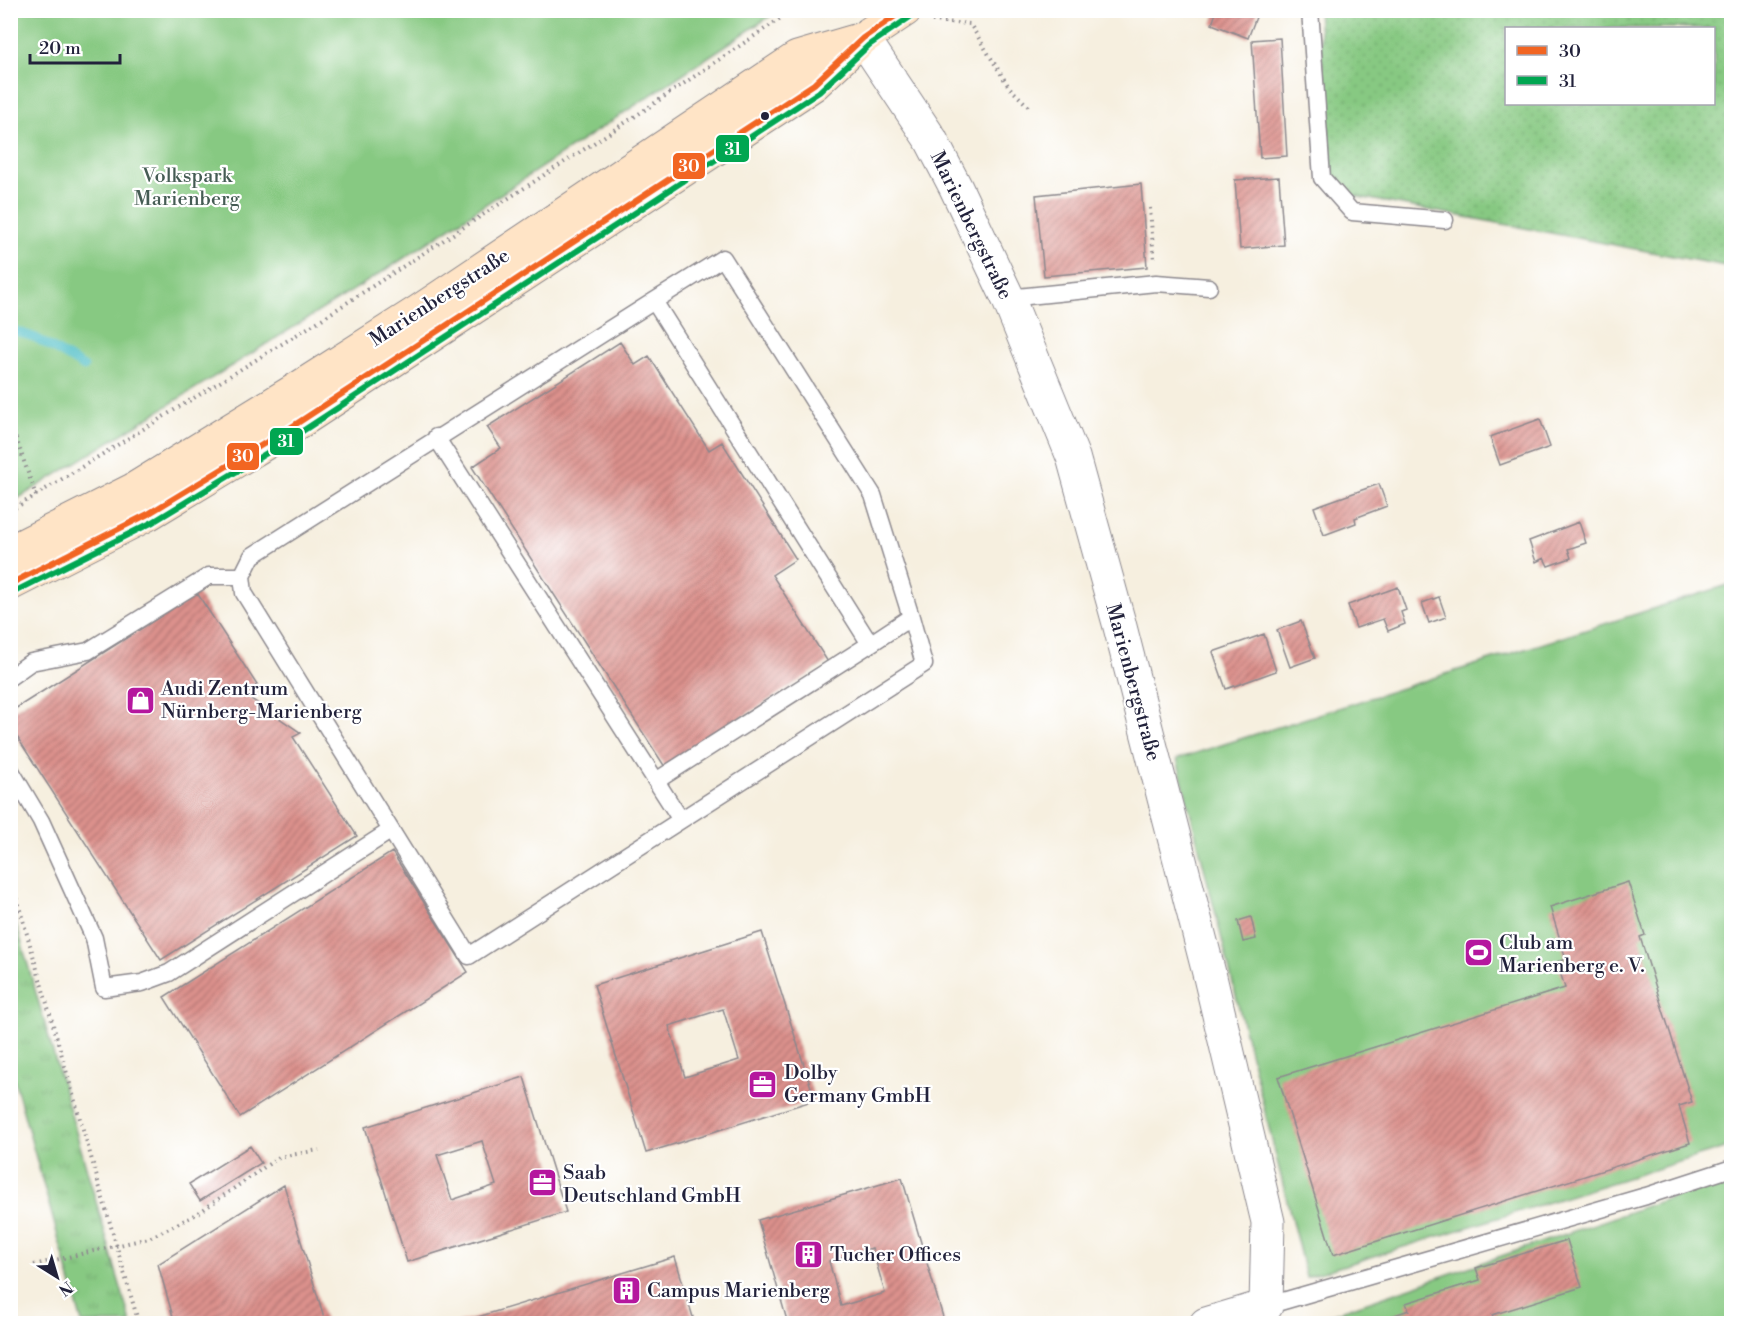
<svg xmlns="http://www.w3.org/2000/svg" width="1742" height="1334" font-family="'Libre Bodoni',serif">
  <defs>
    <pattern id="grass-tufts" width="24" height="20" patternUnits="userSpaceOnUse" patternTransform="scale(1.5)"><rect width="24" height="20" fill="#87c982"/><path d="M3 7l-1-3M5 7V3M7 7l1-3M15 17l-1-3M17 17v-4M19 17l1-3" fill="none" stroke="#74ac71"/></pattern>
    <pattern id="garden-dots" width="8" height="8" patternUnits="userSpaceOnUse" patternTransform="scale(1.5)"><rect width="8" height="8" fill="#87c982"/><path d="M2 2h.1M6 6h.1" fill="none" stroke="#74ac71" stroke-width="1.8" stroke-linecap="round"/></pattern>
    <pattern id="building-hatch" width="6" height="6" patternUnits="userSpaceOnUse" patternTransform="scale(1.5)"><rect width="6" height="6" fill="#dc918c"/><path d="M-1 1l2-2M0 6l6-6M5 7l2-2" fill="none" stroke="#b27674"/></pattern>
  </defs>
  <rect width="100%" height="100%" fill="#fff"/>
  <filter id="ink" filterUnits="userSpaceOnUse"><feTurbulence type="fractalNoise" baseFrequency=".0167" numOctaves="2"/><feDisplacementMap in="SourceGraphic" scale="12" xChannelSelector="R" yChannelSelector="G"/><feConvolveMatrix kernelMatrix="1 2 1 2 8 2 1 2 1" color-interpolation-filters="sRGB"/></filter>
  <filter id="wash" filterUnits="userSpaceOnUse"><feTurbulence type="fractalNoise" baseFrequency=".008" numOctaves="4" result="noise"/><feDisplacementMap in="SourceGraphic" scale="24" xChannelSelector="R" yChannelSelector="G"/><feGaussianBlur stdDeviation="1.35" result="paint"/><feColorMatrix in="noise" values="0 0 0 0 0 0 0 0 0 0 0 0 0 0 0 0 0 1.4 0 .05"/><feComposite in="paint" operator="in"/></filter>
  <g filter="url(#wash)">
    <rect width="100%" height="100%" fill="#f6efdf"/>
    <path fill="url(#grass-tufts)" stroke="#54765e" stroke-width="1.5" d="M11 906 131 1323H82L11 1068Z"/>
    <path fill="#87c982" stroke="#54765e" stroke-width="1.5" d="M11 10H778V11L392 266 11 503Z
      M1731 584V1146L1306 1277 1177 759Z
      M1731 1177V1323H1306Z"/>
    <path fill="url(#garden-dots)" stroke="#54765e" stroke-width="1.5" fill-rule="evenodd" d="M1318 11H1731V267L1333 192ZM1506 28H1714V104H1506Z"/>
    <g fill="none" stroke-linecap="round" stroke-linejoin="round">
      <path stroke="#51bfc7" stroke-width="9" d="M10 329 36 338 84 367"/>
    </g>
    <g id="blocks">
      <path fill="url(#building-hatch)" fill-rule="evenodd" d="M1217 10 1258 12 1248 38 1212 24Z
        M1280 38 1287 156 1260 158 1252 40Z
        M1279 177 1284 245 1240 249 1235 180Z
        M1141 184 1147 267 1044 276 1036 195Z
        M620 342 635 365 649 356 709 450 722 442 796 559 772 575 828 662 665 767 472 467 501 448 487 427Z
        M1540 419 1550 447 1500 465 1490 437Z
        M1379 484 1387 506 1355 518 1356 523 1324 535 1314 507Z
        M1579 522 1586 543 1568 549 1571 558 1548 566 1544 558 1536 562 1529 541Z
        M1398 587 1406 610 1401 612 1405 624 1388 631 1383 619 1356 628 1348 605Z
        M197 593 257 685 244 694 301 733 293 737 357 836 161 960 10 726V712Z
        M1439 597 1446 617 1429 623 1422 603Z
        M1301 621 1315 658 1290 667 1277 630Z
        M1264 634 1276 671 1226 689 1213 652Z
        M392 852 468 972 240 1117 164 997Z
        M1628 882 1645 935 1640 937 1692 1102 1679 1106 1690 1143 1333 1255 1278 1077 1565 988 1557 962 1566 959 1550 907Z
        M1251 917 1256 939 1243 942 1238 921Z
        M762 932 815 1100 646 1153 594 985ZM723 1009 739 1060 685 1077 669 1026Z
        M524 1077 566 1212 407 1262 365 1127ZM482 1141 496 1185 452 1200 437 1155Z
        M250 1146 261 1163 200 1201 189 1184Z
        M902 1178 945 1324H788L758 1220ZM872 1248 885 1293 841 1306 829 1261Z
        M284 1185 326 1324H175L158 1264Z
        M1567 1240 1582 1287 1492 1315 1495 1324H1368L1409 1310 1406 1303 1480 1280 1476 1268Z
        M675 1257 695 1324H458V1323Z"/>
    </g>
  </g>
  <g filter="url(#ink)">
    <use href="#blocks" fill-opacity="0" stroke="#8c888d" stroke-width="1.5"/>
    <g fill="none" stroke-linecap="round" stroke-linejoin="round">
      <defs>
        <path id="lane" d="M1310 10 1322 178 1352 212 1445 220
          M1008 298 1156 283 1209 287
          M654 301 723 258 873 495 911 617 870 644 654 301 252 556 242 576 244 593 469 956 924 664 911 617
          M436 437 681 820
          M10 677 31 662 88 651 209 576H242
          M10 769 41 821 94 938 104 988 142 983 169 973 390 831
          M656 781 870 644
          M1266 1306 1646 1196 1732 1168"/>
        <path id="street" d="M863 38 931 140 956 188 1008 298 1073 457 1119 623 1210 977 1268 1222 1266 1306 1206 1324"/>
        <path id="secondary" d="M10 552 133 490 302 386 418 312 797 58 855 41
          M10 584 148 514 290 428 814 84 863 38 905 10"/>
      </defs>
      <use href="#lane" stroke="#8c888d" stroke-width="19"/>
      <use href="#street" stroke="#8c888d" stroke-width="35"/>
      <use href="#secondary" stroke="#8c888d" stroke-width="35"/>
      <path stroke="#8c888d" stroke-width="4" stroke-dasharray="1.5 4.5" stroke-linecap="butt" d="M932 21 970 24 1009 87 1029 107
        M1150 208 1154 261
        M10 421 36 496
        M10 511 311 326 634 117 793 10
        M10 875 139 1324
        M34 1265 149 1238 197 1214 279 1157 319 1150"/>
      <use href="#lane" stroke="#fff" stroke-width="16"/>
      <use href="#street" stroke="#fff" stroke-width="33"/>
      <use href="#secondary" stroke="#ffe4c6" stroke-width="33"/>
      <defs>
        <path id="bus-1" d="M10 584 148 514 290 428 814 84 863 38 904 10"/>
        <path id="bus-2" d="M14 592 153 522 295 436 819 92 869 45 910 17"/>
      </defs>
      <use href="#bus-1" stroke="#fff" stroke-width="10"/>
      <use href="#bus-2" stroke="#fff" stroke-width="10"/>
      <use href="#bus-1" stroke="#f26522" stroke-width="6"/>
      <use href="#bus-2" stroke="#00a651" stroke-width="6"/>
    </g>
  </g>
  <defs>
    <symbol id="shop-square" viewBox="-11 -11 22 22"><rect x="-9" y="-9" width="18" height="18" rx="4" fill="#b5179e" stroke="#fff"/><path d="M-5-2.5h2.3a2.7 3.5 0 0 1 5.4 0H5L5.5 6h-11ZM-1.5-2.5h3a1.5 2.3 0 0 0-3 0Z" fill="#fff"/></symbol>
    <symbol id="stadium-square" viewBox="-11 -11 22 22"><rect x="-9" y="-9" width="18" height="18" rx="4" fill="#b5179e" stroke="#fff"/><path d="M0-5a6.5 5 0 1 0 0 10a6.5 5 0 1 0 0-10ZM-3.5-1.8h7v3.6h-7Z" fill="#fff"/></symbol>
    <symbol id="office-square" viewBox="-11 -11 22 22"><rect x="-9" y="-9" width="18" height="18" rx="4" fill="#b5179e" stroke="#fff"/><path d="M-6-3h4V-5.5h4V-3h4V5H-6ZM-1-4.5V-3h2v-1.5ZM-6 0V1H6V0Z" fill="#fff"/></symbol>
    <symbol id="building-square" viewBox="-11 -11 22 22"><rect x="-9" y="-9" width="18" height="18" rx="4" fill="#b5179e" stroke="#fff"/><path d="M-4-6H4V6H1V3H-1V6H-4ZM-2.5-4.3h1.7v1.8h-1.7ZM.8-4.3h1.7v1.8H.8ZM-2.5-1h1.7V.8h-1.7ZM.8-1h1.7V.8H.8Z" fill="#fff"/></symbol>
  </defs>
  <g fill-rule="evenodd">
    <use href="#shop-square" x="124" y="684" width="33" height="33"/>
    <use href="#stadium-square" x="1462" y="936" width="33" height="33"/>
    <use href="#office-square" x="746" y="1068" width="33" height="33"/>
    <use href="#office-square" x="526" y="1166" width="33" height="33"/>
    <use href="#building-square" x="792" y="1238" width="33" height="33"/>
    <use href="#building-square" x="610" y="1274" width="33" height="33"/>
  </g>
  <circle fill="#22223b" stroke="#fff" stroke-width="2" cx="765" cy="116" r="5"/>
  <g text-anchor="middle" stroke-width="4.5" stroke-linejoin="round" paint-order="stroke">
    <g font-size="20" fill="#455c54" stroke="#fff">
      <text x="187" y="182">Volkspark<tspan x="187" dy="23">Marienberg</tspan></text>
    </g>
    <g font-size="20" fill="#22223b" stroke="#fff">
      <text transform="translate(972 225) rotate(64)" y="7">Marienbergstraße</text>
      <text transform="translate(439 297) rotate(-33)" y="7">Marienbergstraße</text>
      <text transform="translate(1134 682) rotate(75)" y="7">Marienbergstraße</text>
    </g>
    <g font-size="20" fill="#22223b" stroke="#fff" text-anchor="start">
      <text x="161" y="695">Audi Zentrum<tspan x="161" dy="23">Nürnberg-Marienberg</tspan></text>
      <text x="1499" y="949">Club am<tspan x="1499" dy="23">Marienberg e. V.</tspan></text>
      <text x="784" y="1079">Dolby<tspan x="784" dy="23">Germany GmbH</tspan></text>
      <text x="563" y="1179">Saab<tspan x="563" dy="23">Deutschland GmbH</tspan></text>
      <text x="830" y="1261">Tucher Offices</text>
      <text x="647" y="1297">Campus Marienberg</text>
    </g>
  </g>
  <g stroke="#fff" stroke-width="2">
    <rect x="715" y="134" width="35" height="29" rx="6" fill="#00a651"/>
    <rect x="672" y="152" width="34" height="28" rx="6" fill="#f26522"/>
    <rect x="269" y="427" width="35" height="29" rx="6" fill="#00a651"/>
    <rect x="226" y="442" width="34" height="29" rx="6" fill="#f26522"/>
  </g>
  <g font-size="16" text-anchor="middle" font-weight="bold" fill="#fff">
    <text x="733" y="155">31</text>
    <text x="689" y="172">30</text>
    <text x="286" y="447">31</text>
    <text x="243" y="462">30</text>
  </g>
  <rect width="1742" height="1334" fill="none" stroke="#fff" stroke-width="36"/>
  <rect x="1505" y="27" width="210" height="78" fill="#ffffff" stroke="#a7a7b1" stroke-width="1.5"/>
  <rect x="1517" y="46" width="30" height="9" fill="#f26522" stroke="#a7a7b1" stroke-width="1.5"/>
  <text x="1559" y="57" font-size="18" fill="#22223b">30</text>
  <rect x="1517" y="76" width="30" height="9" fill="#00a651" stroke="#a7a7b1" stroke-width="1.5"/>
  <text x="1559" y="87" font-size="18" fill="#22223b">31</text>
  <g transform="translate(57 1277) rotate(143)" stroke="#ffffff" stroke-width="4.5" paint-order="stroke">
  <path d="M0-4.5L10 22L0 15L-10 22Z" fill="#22223b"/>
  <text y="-9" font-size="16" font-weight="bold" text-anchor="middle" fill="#22223b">N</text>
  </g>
  <path d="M30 54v9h90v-9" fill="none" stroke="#22223b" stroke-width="3"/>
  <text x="39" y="54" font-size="18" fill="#22223b" stroke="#ffffff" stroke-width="4.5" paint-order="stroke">20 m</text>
</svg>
